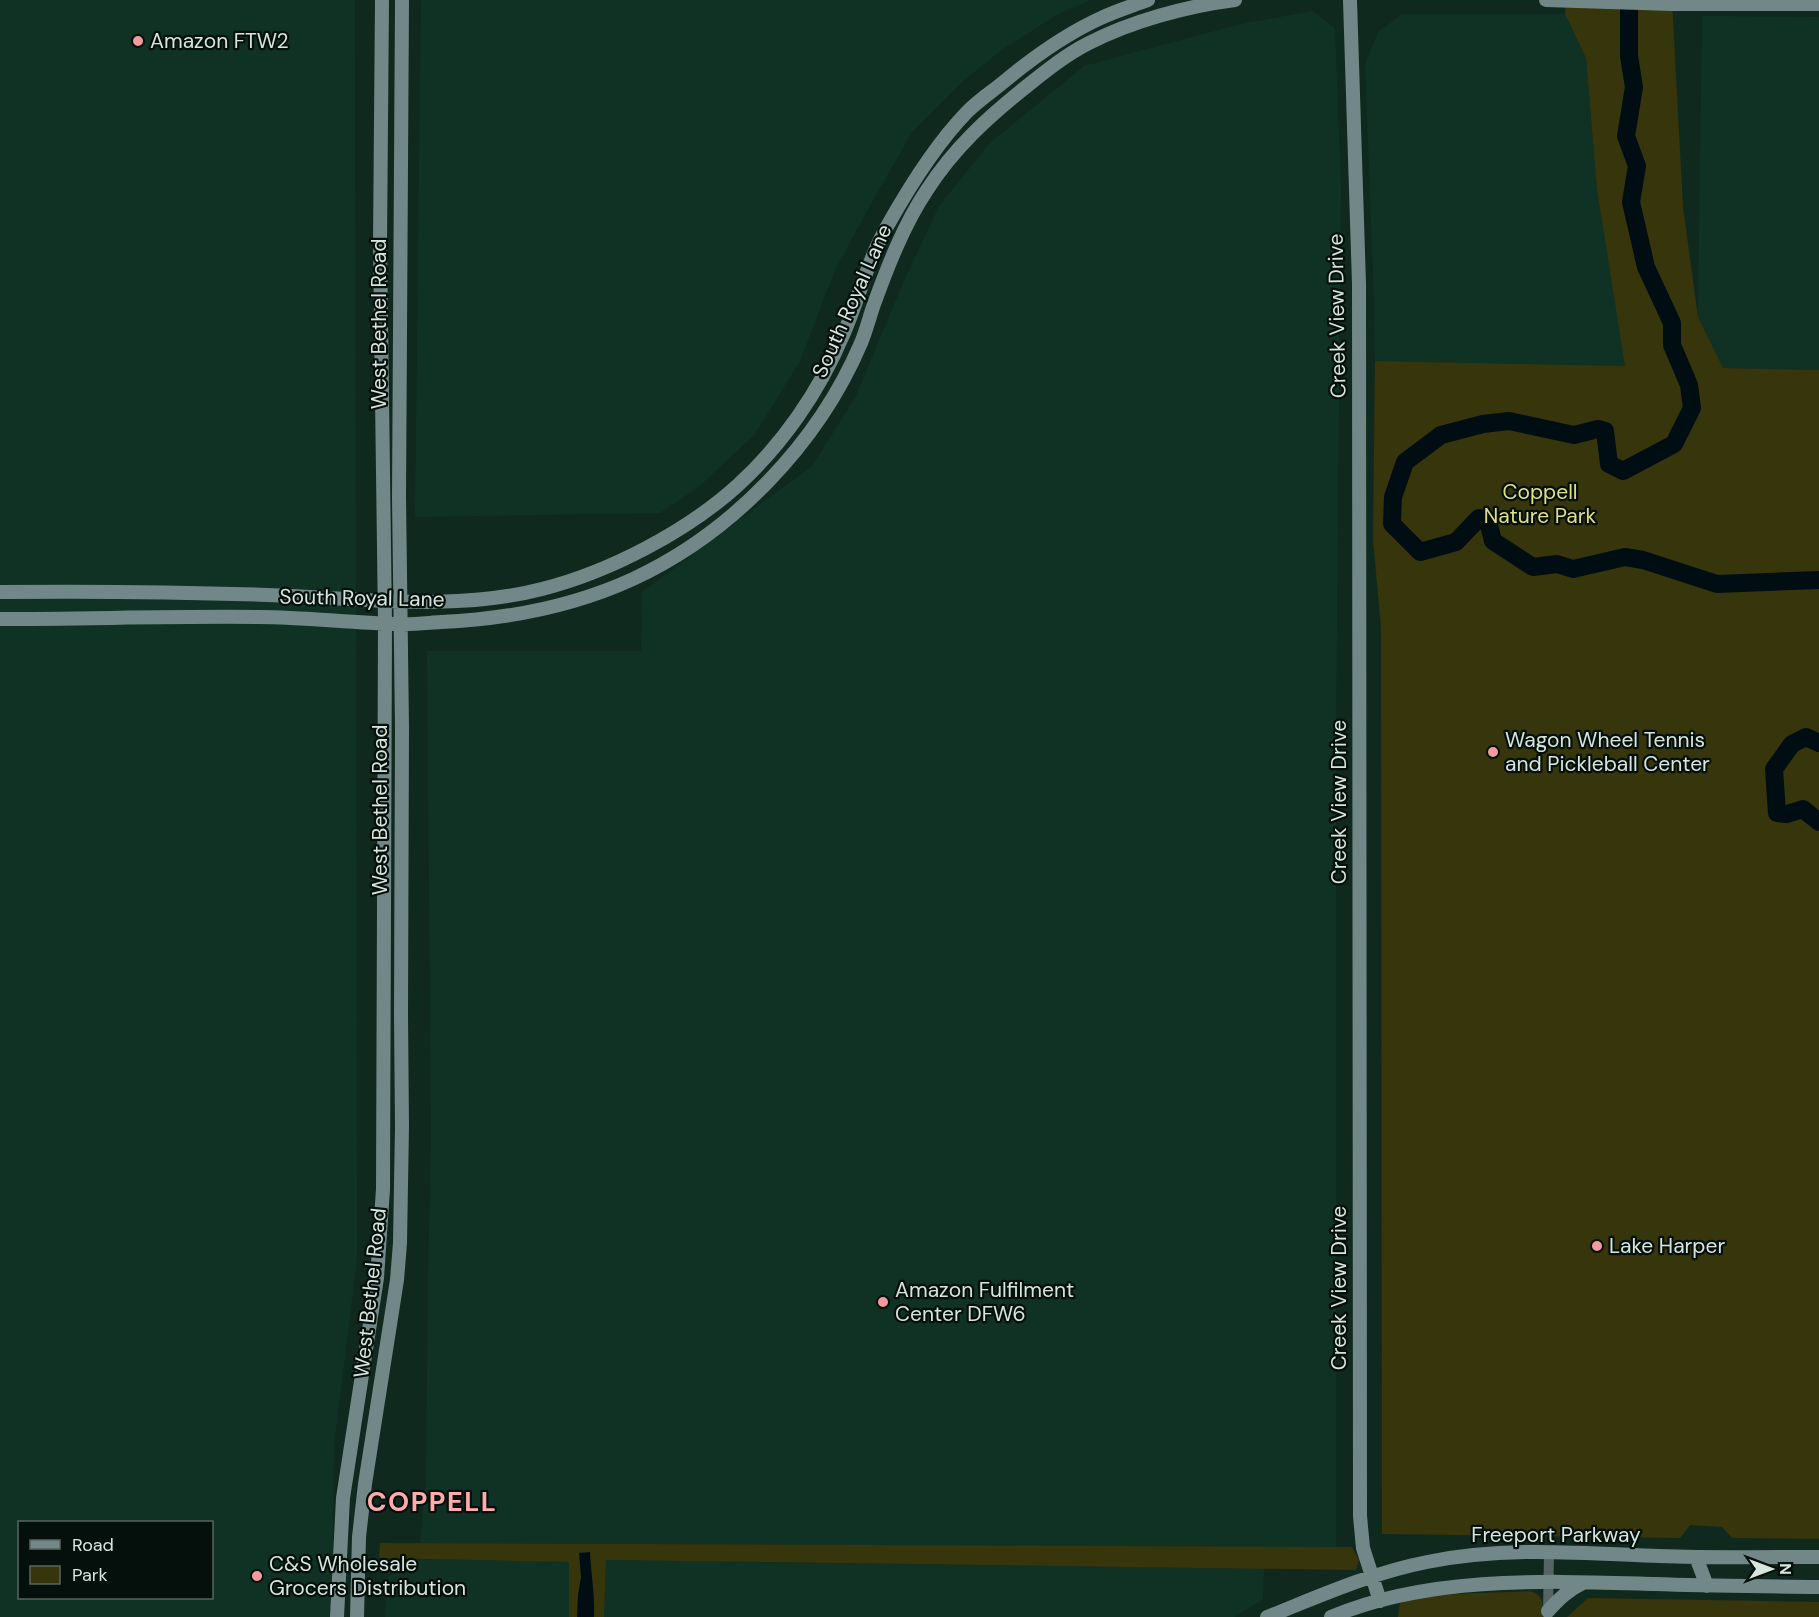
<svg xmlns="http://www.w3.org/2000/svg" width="1819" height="1617" font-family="'DM Sans',sans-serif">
  <rect width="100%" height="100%" fill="#10291f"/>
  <path fill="#103225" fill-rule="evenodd" d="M0 0H355L357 1259 334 1445 332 1617H0ZM20 1522H212V1598H20Z
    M421 0H1091L1058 14 1000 51 962 82 912 132 871 204 835 270 800 361 755 434 700 486 660 513 415 517Z
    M1313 11 1335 29 1341 187 1336 726V1548L420 1543 426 1478 428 1279 431 1137 427 651H641L642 592 812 466 855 398 903 283 939 206 990 143 1084 66 1241 24Z
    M1402 14H1565L1586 58 1597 189 1626 366 1375 361 1373 274 1365 64 1378 32Z
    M1702 16 1819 17V370L1723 368 1698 317Z
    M414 1559 569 1562V1617H385L386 1580 398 1566Z
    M606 1560 1264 1569 1263 1599 1234 1617H604Z"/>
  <path fill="#37350c" d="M1566 0H1672L1683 207 1698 317 1723 368 1819 370V1539L1732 1538 1722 1527 1690 1525 1680 1538 1382 1534 1381 628 1373 539 1375 361 1625 366 1597 189 1586 58 1565 14Z
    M380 1543 1352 1547 1359 1560 1356 1570 606 1560 604 1617H569V1562L379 1558Z
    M1530 1591C1544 1595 1543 1605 1543 1617H1398L1400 1603C1442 1591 1487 1594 1530 1591Z
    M1588 1598 1819 1602V1617H1567Z"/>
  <path fill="#000e14" d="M590 1552C591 1574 595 1595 594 1617H577L578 1595 581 1577 579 1553Z"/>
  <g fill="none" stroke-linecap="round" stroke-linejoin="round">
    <path stroke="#000e14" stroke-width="18" d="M1629 0V56L1634 87 1626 136 1637 166 1631 202 1646 267 1672 323V345L1689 385 1692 408 1674 444 1623 471 1609 464 1605 431 1598 429 1574 435 1509 421 1483 424 1441 435 1405 462 1393 497 1392 524 1420 552 1456 542 1479 518 1488 521 1493 541 1533 567 1557 564 1573 569 1625 557 1643 560 1717 584 1819 580
      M1819 743 1806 737 1792 744 1774 769 1777 813 1787 814 1803 809 1819 822"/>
    <path stroke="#566463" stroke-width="10" d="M1548 1614 1549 1551"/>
    <path stroke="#728888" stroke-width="14" d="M1350 0 1359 284 1360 1516 1363 1548 1380 1601
      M1546 0 1672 4H1819
      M0 592C98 591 196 592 293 596 376 600 461 610 542 589 609 572 686 532 737 486 782 445 819 392 843 335 859 299 868 258 889 223 911 184 936 144 967 112 979 100 993 91 1006 80 1035 56 1066 34 1101 18 1116 11 1132 6 1148 0
      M0 619C86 619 173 616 259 617 305 617 350 623 396 624 411 625 426 623 441 622 508 619 572 607 633 579 732 533 818 444 861 343 866 331 869 319 873 307 887 268 904 224 927 190 954 148 988 117 1027 86 1047 70 1067 54 1089 43 1132 21 1187 6 1235 0
      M1696 1557 1707 1586
      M1548 1611C1559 1599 1568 1590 1583 1583
      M337 1617 343 1498 377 1278 383 1189 385 623 380 245 382 0
      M357 1617 359 1537 365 1484 397 1280 400 1243 402 1126 401 1015 402 727 399 497 402 0
      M1267 1617C1320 1596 1371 1573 1427 1562 1504 1546 1581 1553 1659 1556 1712 1558 1766 1557 1819 1557
      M1331 1617C1429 1575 1550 1581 1655 1584 1710 1586 1764 1586 1819 1587"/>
  </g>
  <g fill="#f59b9c" stroke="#050f0b" stroke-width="2">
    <circle cx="138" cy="41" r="6"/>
    <circle cx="1493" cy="752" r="6"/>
    <circle cx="1597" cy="1246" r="6"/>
    <circle cx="883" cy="1302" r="6"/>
    <circle cx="257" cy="1576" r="6"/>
  </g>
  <g text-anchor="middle" stroke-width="4.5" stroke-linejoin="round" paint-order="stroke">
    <g font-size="21" fill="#d6e5dd" stroke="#050f0b" text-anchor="start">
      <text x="150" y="48">Amazon FTW2</text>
      <text x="1505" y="747">Wagon Wheel Tennis<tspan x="1505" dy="24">and Pickleball Center</tspan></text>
      <text x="1609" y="1253">Lake Harper</text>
      <text x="895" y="1297">Amazon Fulfilment<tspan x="895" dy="24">Center DFW6</tspan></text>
      <text x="269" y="1571">C&amp;S Wholesale<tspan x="269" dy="24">Grocers Distribution</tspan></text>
    </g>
    <g font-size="21" fill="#d6e5dd" stroke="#050f0b">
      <text transform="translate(852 301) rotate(-66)" y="7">South Royal Lane</text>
      <text transform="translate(1337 316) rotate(-91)" y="7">Creek View Drive</text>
      <text transform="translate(379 324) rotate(-90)" y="7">West Bethel Road</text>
      <text transform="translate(362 598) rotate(1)" y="7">South Royal Lane</text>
      <text transform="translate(1339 802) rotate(-90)" y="7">Creek View Drive</text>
      <text transform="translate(380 810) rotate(-90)" y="7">West Bethel Road</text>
      <text transform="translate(1339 1288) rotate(-90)" y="7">Creek View Drive</text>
      <text transform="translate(370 1293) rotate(-84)" y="7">West Bethel Road</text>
      <text x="1556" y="1542">Freeport Parkway</text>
    </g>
    <g font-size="21" fill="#e2df8b" stroke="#050f0b">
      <text x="1540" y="499">Coppell<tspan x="1540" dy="24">Nature Park</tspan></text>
    </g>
    <g font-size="27" font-weight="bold" letter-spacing="1.5" fill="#ffaaab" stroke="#050f0b">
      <text x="432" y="1511">COPPELL</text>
    </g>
  </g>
  <rect x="18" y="1521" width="195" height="78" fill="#050f0b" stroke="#59655f" stroke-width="1.5"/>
  <rect x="30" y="1540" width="30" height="9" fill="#728888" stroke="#59655f" stroke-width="1.5"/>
  <text x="72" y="1551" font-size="18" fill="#d6e5dd">Road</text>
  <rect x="30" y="1566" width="30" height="18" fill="#37350c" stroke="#59655f" stroke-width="1.5"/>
  <text x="72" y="1581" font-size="18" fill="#d6e5dd">Park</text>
  <g transform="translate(1771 1569) rotate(90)" stroke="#050f0b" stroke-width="4.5" paint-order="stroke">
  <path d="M0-4.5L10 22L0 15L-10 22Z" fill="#d6e5dd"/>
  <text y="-9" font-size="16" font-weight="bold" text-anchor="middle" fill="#d6e5dd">N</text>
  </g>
</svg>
